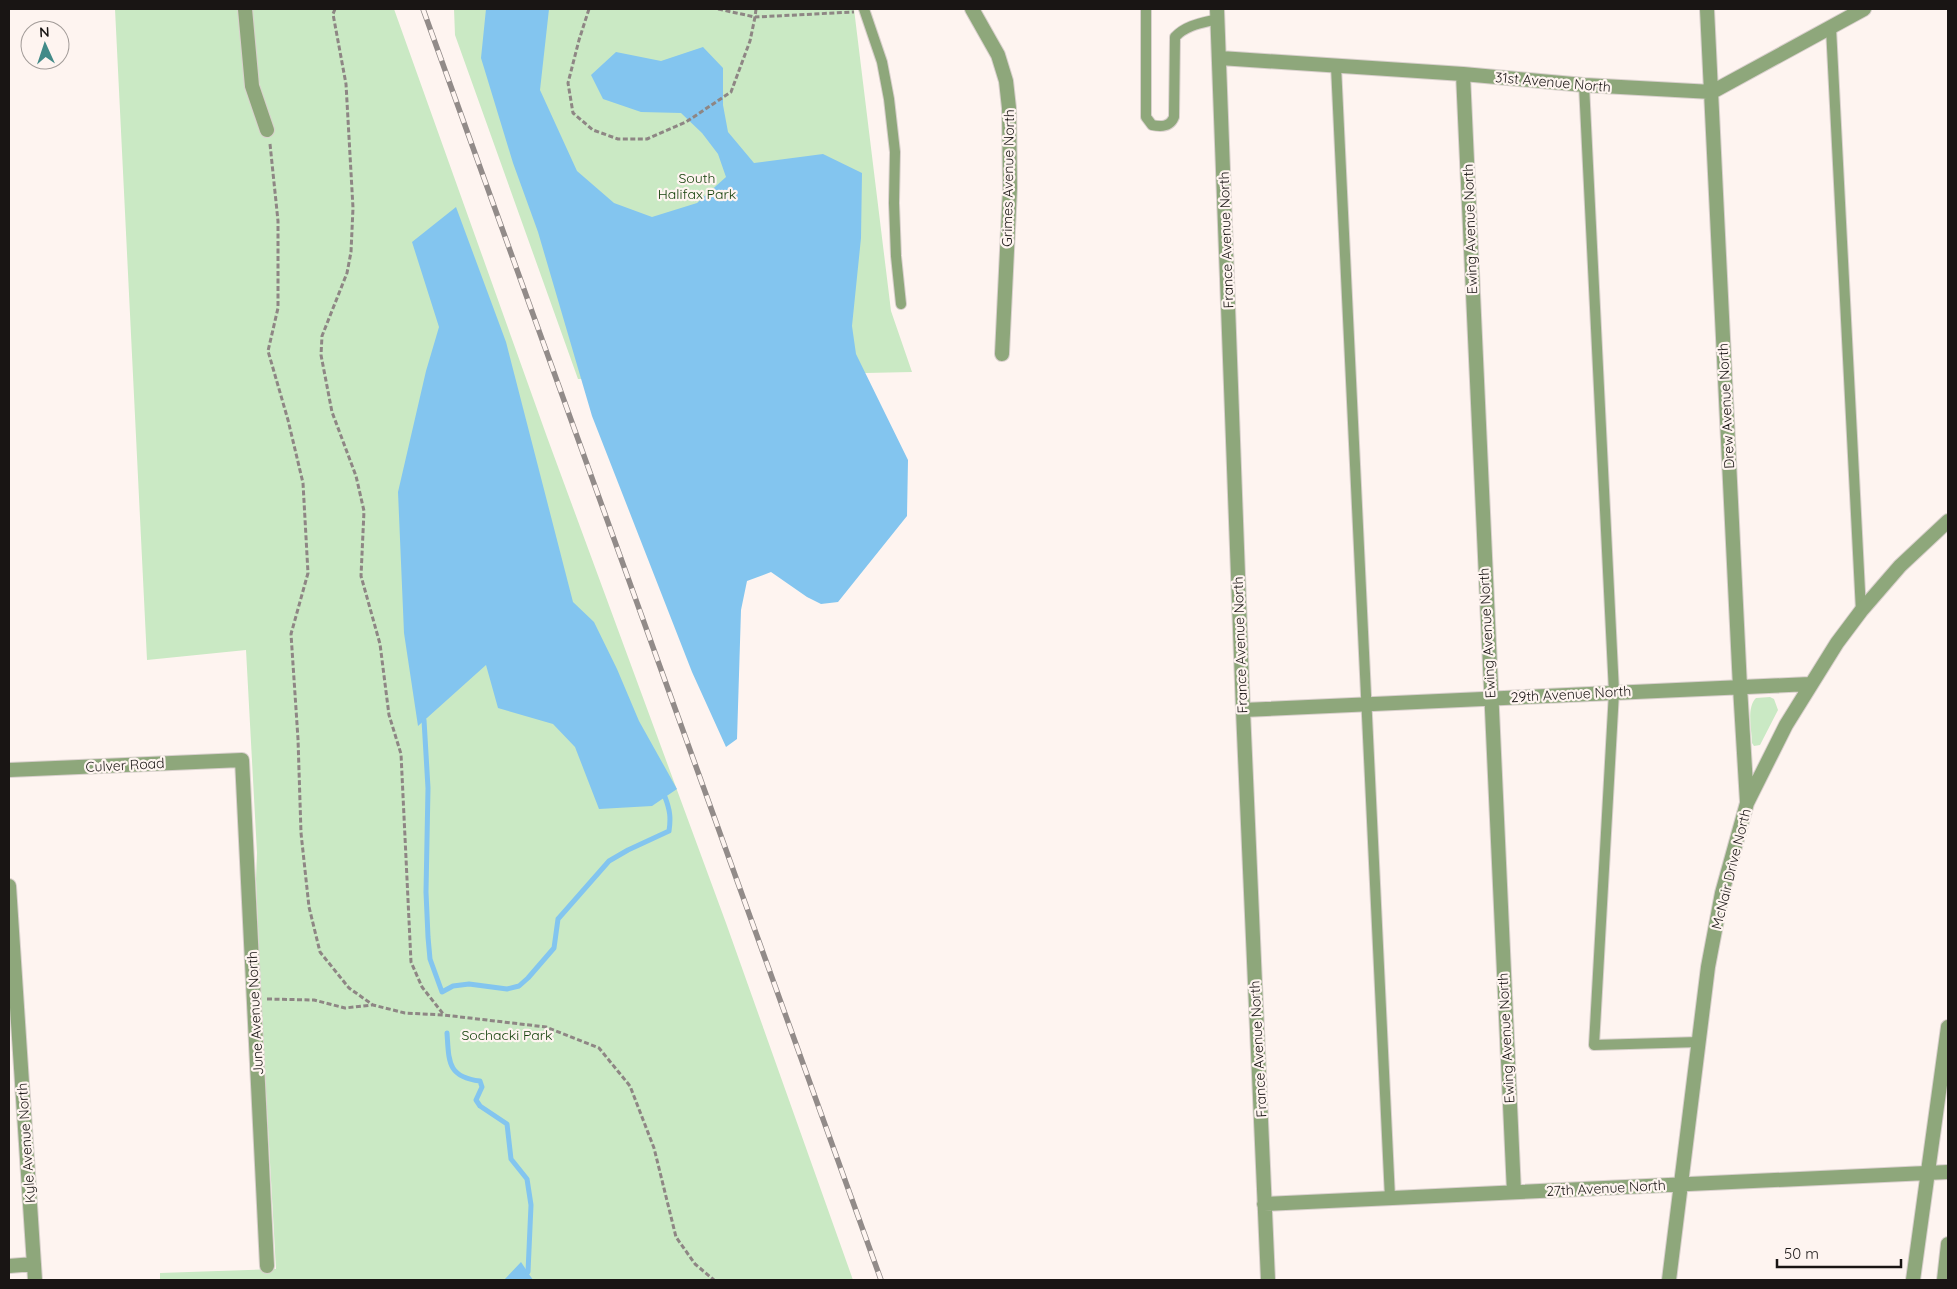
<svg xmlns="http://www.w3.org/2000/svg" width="1957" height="1289" font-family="Quicksand,sans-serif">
  <rect width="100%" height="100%" fill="#fef4f0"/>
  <path fill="#cae9c4" d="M115 9H394L547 437 726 923 853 1280H160V1273L276 1269 262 1020 256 879 257 853 246 650 147 660Z
    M454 9H854L891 311 912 372 578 379 455 35Z
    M1770 697 1774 699 1778 710 1760 745 1754 746 1752 743C1752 730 1746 708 1756 698Z"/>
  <path fill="#83c5ef" d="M486 9H549L540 90 577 171 614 203 652 217 697 203 726 177 718 154 702 133 681 113 641 112 603 99 591 75 616 52 661 61 703 47 723 68V105L728 132 754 163 823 154 862 173 861 238 852 326 856 354 908 460 907 516 838 602 821 604 807 597 771 572 747 581 741 610 737 739 726 747 692 672 592 416 538 232 513 163 481 58Z
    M456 207 506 342 573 602 594 622 617 669 639 721 677 789 652 806 599 809 575 747 553 724 498 708 486 665 418 726 404 633 398 492 426 371 439 327 412 242Z
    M521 1262 533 1280H504Z"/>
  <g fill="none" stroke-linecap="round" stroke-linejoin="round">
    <path stroke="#83c5ef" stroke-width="5" d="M424 720 428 788 426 892 428 937 430 959 442 992 453 986 469 984 507 989 519 986 528 978 554 948 558 919 609 861 628 850 669 831C671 818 670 810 665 797
      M447 1033C449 1061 447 1077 480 1081L482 1087 476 1100 480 1106 507 1124 511 1159 527 1179 531 1205 528 1272"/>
    <defs>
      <path id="service" d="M864 9 882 62 889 99 895 152 894 203 896 256 901 304
        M1146 9V117L1152 125C1161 127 1170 127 1174 117L1175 37C1186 25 1202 23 1218 19
        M1831 28 1861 611
        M1336 66 1390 1198
        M1584 85 1614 692 1594 1045 1699 1042"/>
      <path id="minor" d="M245 9 252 86 267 130
        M972 9 998 55 1006 81 1009 108 1010 188 1002 354
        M1217 9 1243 710 1268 1280
        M1707 9 1740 687 1747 802
        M1220 58 1463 74 1584 85 1712 92 1864 9
        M1463 74 1514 1192
        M1243 710 1810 684
        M9 770 242 760 267 1266
        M9 886 35 1280
        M1264 1204 1948 1172
        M9 1266 34 1264
        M1669 1280 1708 967 1722 893 1747 803 1786 725 1837 643 1861 611 1900 566 1948 521
        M1913 1280 1948 1027
        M1944 1280 1948 1244"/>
    </defs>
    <use href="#service" stroke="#d9d0cd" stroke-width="12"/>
    <use href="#minor" stroke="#d9d0cd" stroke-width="16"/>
    <path stroke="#8e8684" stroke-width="3" stroke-dasharray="5 2.5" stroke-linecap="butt" d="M335 9 333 14 346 84 353 208 351 252 347 273 322 336 321 355 332 412 356 476 364 511 361 576 380 644 389 715 401 754 411 962 422 987 444 1015
      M589 9 579 40 568 83 573 113 593 130 618 139H647L686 122 731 92 750 41 755 17 718 9
      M756 9 755 17 854 12
      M270 144 278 221V308L268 351 288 420 303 483 308 573 291 634 298 739 301 833 309 907 320 952 349 988 373 1005 405 1013 444 1015 546 1027 599 1048 630 1086 654 1148 676 1237 695 1264 714 1280
      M267 999 314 1000 345 1008 372 1005"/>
    <use href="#service" stroke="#8ea77b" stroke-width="10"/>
    <use href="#minor" stroke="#8ea77b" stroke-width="14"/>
    <defs>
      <path id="rail" d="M423 9 881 1280"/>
    </defs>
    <use href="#rail" stroke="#928b89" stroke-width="5.5"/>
    <use href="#rail" stroke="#fef4f0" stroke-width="4" stroke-dasharray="11" stroke-linecap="butt"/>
  </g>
  <g text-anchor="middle" stroke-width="4.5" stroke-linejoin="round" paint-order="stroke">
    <g font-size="14" fill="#191514" stroke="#fef4f0">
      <text transform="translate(1553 82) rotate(5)" y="5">31st Avenue North</text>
      <text transform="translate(1008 178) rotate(-89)" y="5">Grimes Avenue North</text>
      <text transform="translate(1470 229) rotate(-92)" y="5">Ewing Avenue North</text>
      <text transform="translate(1226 240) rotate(-92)" y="5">France Avenue North</text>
      <text transform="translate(1726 406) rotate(-93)" y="5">Drew Avenue North</text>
      <text transform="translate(1487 633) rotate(-93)" y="5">Ewing Avenue North</text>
      <text transform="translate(1240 645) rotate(-92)" y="5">France Avenue North</text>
      <text transform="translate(1571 694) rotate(-3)" y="5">29th Avenue North</text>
      <text transform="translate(125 765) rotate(-3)" y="5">Culver Road</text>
      <text transform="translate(1731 869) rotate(-76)" y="5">McNair Drive North</text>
      <text transform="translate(255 1013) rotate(-93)" y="5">June Avenue North</text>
      <text transform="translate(1506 1038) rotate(-93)" y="5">Ewing Avenue North</text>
      <text transform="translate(1258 1049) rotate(-93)" y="5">France Avenue North</text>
      <text transform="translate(26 1143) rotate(-94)" y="5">Kyle Avenue North</text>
      <text transform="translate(1606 1188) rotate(-3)" y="5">27th Avenue North</text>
    </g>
    <g font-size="14" fill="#15410b" stroke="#fef4f0">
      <text x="697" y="183">South<tspan x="697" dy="16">Halifax Park</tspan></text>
      <text x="507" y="1040">Sochacki Park</text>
    </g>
  </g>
  <rect width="1957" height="1289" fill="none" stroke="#191514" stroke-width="20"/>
  <g transform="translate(45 45) rotate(357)"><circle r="24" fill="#fef4f0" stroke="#a29b98"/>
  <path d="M0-4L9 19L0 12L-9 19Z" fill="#428a88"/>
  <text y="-8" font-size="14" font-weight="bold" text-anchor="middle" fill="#191514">N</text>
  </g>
  <path d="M1777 1259v8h124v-8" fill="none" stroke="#191514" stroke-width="2.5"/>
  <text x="1784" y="1259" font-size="15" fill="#191514" stroke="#fef4f0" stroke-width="4" paint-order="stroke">50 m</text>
</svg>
